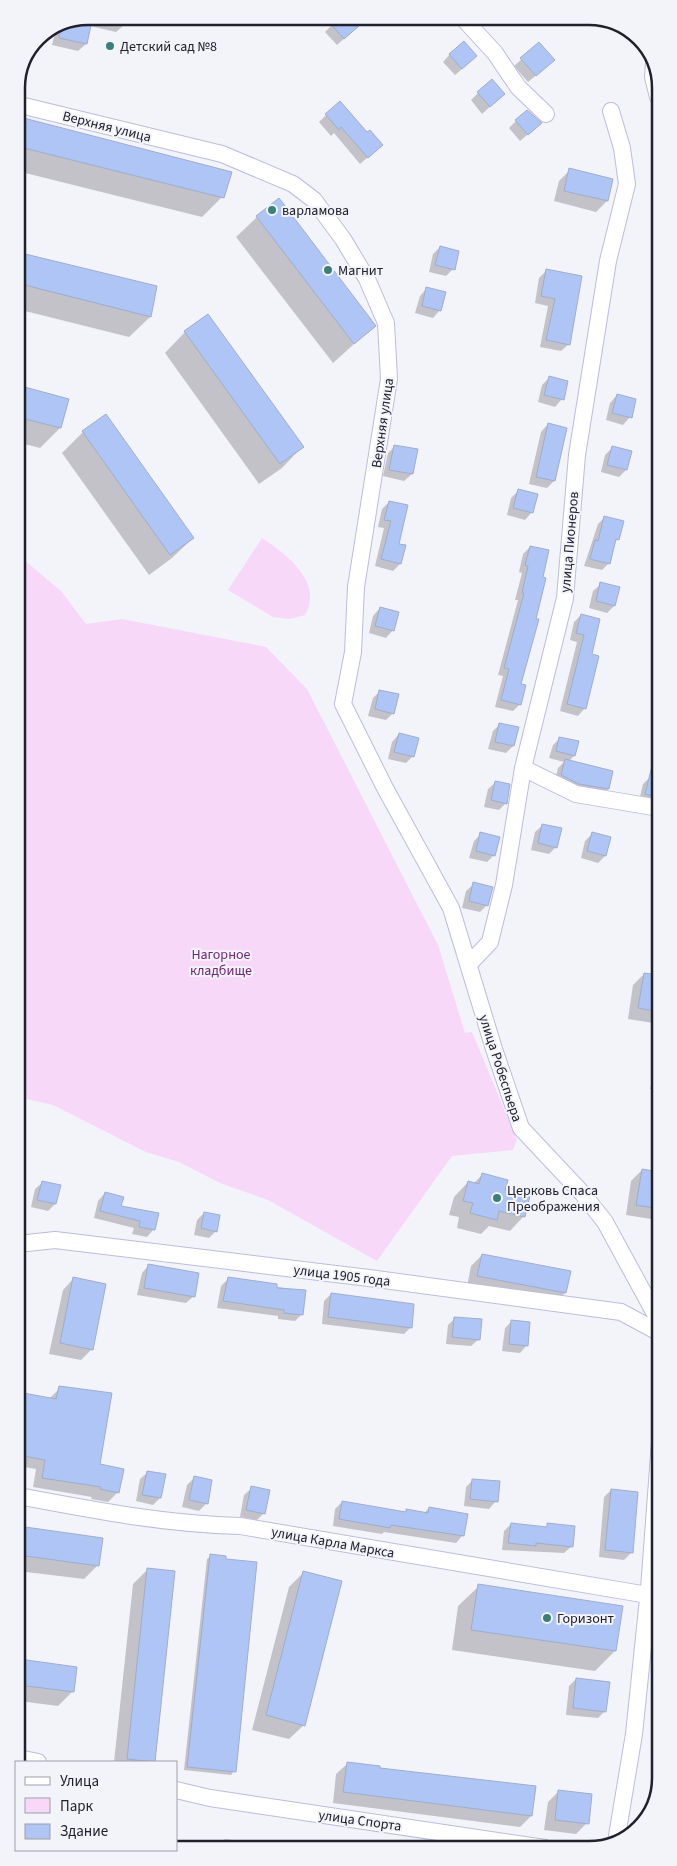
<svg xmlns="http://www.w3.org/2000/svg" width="677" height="1866" font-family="'Source Sans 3',sans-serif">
  <rect width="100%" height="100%" fill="#f3f3fa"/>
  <path fill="#f7d8f9" d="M262 538C286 554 324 582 305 615L290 619 273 617 228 590Z
    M17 554 61 591 86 624 122 619 266 647 307 689 438 945 465 1033 472 1032 517 1140 513 1150 452 1156 377 1261 268 1200 220 1183 179 1162 146 1152 53 1105 18 1097Z"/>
  <path fill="#0003" d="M88 16H126L124 25 116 32 90 26 86 44 78 51 52 45 56 29Z
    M332 25 358 26 337 45 325 32Z
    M539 44 546 67 528 82 514 66Z
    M450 54 469 63 455 75 443 62Z
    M478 93 504 94 482 114 471 100Z
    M326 115 374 152 360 164 334 133 331 136 319 122Z
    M16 118 222 197 202 217 17 171Z
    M516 121 533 130 520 141 509 128Z
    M570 170 607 201 596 212 554 201 559 181Z
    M257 217 374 326 333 363 236 237Z
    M440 247 453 269 446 276 429 272 433 254Z
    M17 253 155 287 150 317 129 337 17 309Z
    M546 271 580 277 569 344 561 351 540 347 548 306 535 303 539 278Z
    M427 288 440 310 433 318 415 313 420 296Z
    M185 332 302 447 282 468 259 484 165 353Z
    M549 378 562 399 555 407 538 402 542 385Z
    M17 387 68 400 60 428 40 448 17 442Z
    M617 395 630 417 623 425 606 420 610 403Z
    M106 416 193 538 172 558 149 575 62 453 83 432Z
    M548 424 554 481 547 488 529 484 541 432Z
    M395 446 412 474 404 481 383 476 388 453Z
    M612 448 626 470 619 477 601 472 605 455Z
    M518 491 532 512 525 520 507 515 511 498Z
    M389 502 400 564 393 571 375 566 384 528 378 527 382 509Z
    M605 517 618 539 613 544 609 563 602 570 584 566 598 524Z
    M530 547 520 704 513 711 495 707 503 676 498 675 518 600H515L522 573 519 572 523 554Z
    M601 584 614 606 607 613 589 608 593 591Z
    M380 608 393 630 386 638 369 633 373 616Z
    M581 615 590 655 585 708 578 716 560 711 577 642 570 640 574 622Z
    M380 691 393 713 386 720 368 716 373 698Z
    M500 724 513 746 506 753 488 749 493 731Z
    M399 734 413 756 406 763 388 759 392 742Z
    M560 738 574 756 569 761 608 789 601 796 554 783 558 768 564 762 549 758 553 745Z
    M650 777 659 779V803L639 801 643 784Z
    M496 782 506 803 499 810 484 807 488 789Z
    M543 825 556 847 549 854 531 850 535 832Z
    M481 834 494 855 487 862 469 858 474 841Z
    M592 834 605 856 598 863 581 858 585 841Z
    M474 884 487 905 480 912 462 908 466 891Z
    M644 974 660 977 659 1024 628 1019 633 985Z
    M660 1054V1091L650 1089Z
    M660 1114V1136L656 1135Z
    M642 1170 660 1173V1217L657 1220 626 1215 631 1181Z
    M482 1175 504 1191 524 1216 510 1231 489 1226 481 1234 457 1228 459 1217 449 1215 454 1197 468 1182 474 1183Z
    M43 1182 55 1204 48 1211 31 1207 35 1189Z
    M18 1192 25 1194 18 1214Z
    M105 1193 120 1207 154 1229 147 1237 132 1234 134 1228 94 1218 98 1201Z
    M204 1213 216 1231 209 1238 194 1235 197 1220Z
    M482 1255 565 1293 554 1304 467 1287 471 1266Z
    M149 1265 194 1296 186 1303 137 1295 142 1273Z
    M73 1279 92 1349 81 1360 49 1354 63 1290Z
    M228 1279 304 1291 302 1314 295 1321 278 1319V1316L217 1308 221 1286Z
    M331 1294 411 1327 404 1334 322 1324 324 1301Z
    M455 1318 479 1339 471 1346 446 1344 448 1325Z
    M512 1321 527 1345 520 1353 502 1351 505 1328Z
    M60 1388 98 1465 118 1492 108 1502 91 1499 92 1497 33 1487 36 1469 18 1466V1393L49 1399Z
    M148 1472 160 1498 153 1505 136 1501 140 1479Z
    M194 1478 207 1503 199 1511 182 1507 187 1485Z
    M473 1480 496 1501 489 1509 464 1506 466 1487Z
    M252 1488 264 1513 257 1520 240 1517 244 1495Z
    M611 1490 632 1552 624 1560 599 1557 604 1497Z
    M342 1502 404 1513 406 1511 424 1513 429 1508 463 1535 456 1543 384 1532 382 1534 333 1526 335 1509Z
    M511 1524 545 1528 548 1525 572 1546 564 1553 502 1550 504 1531Z
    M18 1527 98 1565 84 1579 18 1571Z
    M211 1556 234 1771 231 1775 184 1770 207 1559Z
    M147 1570 154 1761 114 1762 133 1584Z
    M304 1572V1725L289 1739 252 1730 289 1587Z
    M479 1586 622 1607 615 1651 595 1671 452 1650 458 1606Z
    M19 1660 76 1668 73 1691 58 1706 19 1701Z
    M576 1679 605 1711 598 1718 566 1715 569 1686Z
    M347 1764 531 1816 520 1827 333 1803 336 1774Z
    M559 1791 587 1823 576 1834 544 1830 548 1802Z
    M225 1839 259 1844V1849H214Z"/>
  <path fill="#aec5f6" stroke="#9fadcc" d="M88 16H93L87 44 59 38 61 27Z
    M340 16H351L359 26 344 39 331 24Z
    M464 41 477 56 462 69 449 54Z
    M539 42 555 60 536 76 520 58Z
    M492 79 505 94 490 107 477 92Z
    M340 101 367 132 370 130 383 145 368 158 341 127 339 130 325 114Z
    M527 110 542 123 528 135 515 120Z
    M16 116 232 172 224 198 16 146Z
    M569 168 613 179 608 201 564 191Z
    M279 198 376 326 354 344 256 216Z
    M440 246 459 251 455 270 435 265Z
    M17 252 157 286 151 317 17 283Z
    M546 269 582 276 570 345 546 340 555 299 541 296Z
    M426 287 446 292 441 311 422 306Z
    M208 314 304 447 280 464 184 331Z
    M549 376 568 381 564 400 544 395Z
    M17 385 69 399 61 428 17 417Z
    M617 394 636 399 632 418 612 413Z
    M106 414 194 538 170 555 82 431Z
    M548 423 567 428 555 481 536 477Z
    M394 445 418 449 413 474 389 470Z
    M612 446 632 451 627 470 607 465Z
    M518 489 538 494 533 513 513 508Z
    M389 501 408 505 399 544 406 545 401 564 381 559 391 521 384 520Z
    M604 516 624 521 619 540 616 539 610 564 590 559 595 540 598 541Z
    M530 546 549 550 543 577 546 578 536 619H539L521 684 526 685 521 705 501 700 509 669 504 668 524 593H522L528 566 525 565Z
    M600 582 620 587 615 606 596 601Z
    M380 607 399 612 394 631 375 626Z
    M581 614 600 619 592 654 599 656 586 709 567 704 584 635 576 633Z
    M379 690 399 694 394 714 375 709Z
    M499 723 519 727 514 746 495 742Z
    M399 733 419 738 414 757 394 752Z
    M559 737 579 741 575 756 556 751Z
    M655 754 659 755V798L645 794Z
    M565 759 613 771 609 789 579 784 561 775Z
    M495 781 510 784 507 804 491 800Z
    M542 824 562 828 557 848 538 843Z
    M480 832 500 837 495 856 476 851Z
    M592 832 611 837 606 856 587 851Z
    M473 882 493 887 488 906 469 901Z
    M644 973 660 975V1012L638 1008Z
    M642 1169 660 1172V1209L636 1205Z
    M482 1173 508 1180 505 1190 530 1196 525 1217 499 1211 497 1220 470 1213 473 1203 463 1201 468 1181 479 1184Z
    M42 1181 61 1185 56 1204 37 1200Z
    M105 1192 124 1197 121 1206 159 1213 155 1230 139 1227 140 1221 100 1211Z
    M204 1212 220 1215 217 1232 201 1228Z
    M482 1254 571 1271 566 1293 477 1276Z
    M148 1264 199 1273 195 1297 144 1288Z
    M73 1277 106 1284 93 1350 60 1343Z
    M228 1277 277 1284V1288L306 1290 303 1315 284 1313V1310L223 1301Z
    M331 1293 414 1304 412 1328 328 1317Z
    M454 1317 482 1319 480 1340 452 1337Z
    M511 1320 530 1322 528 1346 509 1344Z
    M59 1386 112 1393 100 1464 124 1469 119 1493 100 1489 101 1487 42 1478 45 1460 18 1455V1392L56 1399Z
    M147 1471 166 1474 161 1498 142 1495Z
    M194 1476 212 1480 208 1504 189 1500Z
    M472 1479 500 1481 498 1502 470 1499Z
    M251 1486 270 1490 265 1514 246 1510Z
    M611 1489 638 1492 633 1553 605 1550Z
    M342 1501 406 1512V1509L428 1513 429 1507 468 1514 464 1536 391 1525 390 1528 339 1519Z
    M511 1523 547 1527V1523L575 1526 573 1547 536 1543V1546L508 1543Z
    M18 1526 103 1538 99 1566 18 1555Z
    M210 1554 226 1556V1559L257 1562 236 1772 187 1767Z
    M147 1568 175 1571 155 1762 127 1759Z
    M303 1571 342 1581 305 1726 266 1715Z
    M478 1584 623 1606 616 1651 471 1630Z
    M19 1659 77 1667 74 1692 19 1685Z
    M576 1678 610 1682 606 1712 573 1708Z
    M347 1762 380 1766V1768L536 1786 532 1816 343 1792Z
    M558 1790 592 1794 589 1824 555 1820Z"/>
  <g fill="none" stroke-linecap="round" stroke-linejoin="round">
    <defs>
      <path id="minor" d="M461 16 495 53 518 87 546 114
        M654 63 653 77 658 97
        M16 104 222 154 293 184 314 200 343 239 367 279 386 323 389 379 356 587 353 652 343 704 385 788 451 908 494 1049 521 1128 583 1194 605 1222 660 1323
        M523 768 576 794 659 808
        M469 964 490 942 504 885 523 768 565 598 577 455 608 261 627 184 622 148 611 111
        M18 1244 55 1240 369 1278 621 1312 660 1333
        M18 1496C92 1510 164 1524 240 1526L648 1595
        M19 1758 38 1762
        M176 1790 210 1798 545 1848
        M616 1842 634 1734 649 1589 660 1441"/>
    </defs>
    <use href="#minor" stroke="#bcbcde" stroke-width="18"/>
    <use href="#minor" stroke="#fff" stroke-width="16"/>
  </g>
  <g fill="#398078" stroke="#f3f3fa" stroke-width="2">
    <circle cx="110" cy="46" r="5"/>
    <circle cx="272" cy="210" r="5"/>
    <circle cx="328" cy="270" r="5"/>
    <circle cx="497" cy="1198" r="5"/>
    <circle cx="547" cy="1618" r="5"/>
  </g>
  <g text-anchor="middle" stroke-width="4" stroke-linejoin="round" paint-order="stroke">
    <g font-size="14" fill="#21212d" stroke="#f3f3fa" text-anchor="start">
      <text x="120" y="51">Детский сад №8</text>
      <text x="282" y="215">варламова</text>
      <text x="338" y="275">Магнит</text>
      <text x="507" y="1195">Церковь Спаса<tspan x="507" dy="16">Преображения</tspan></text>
      <text x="557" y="1623">Горизонт</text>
    </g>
    <g font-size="14" fill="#21212d" stroke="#f3f3fa">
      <text transform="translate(107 126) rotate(14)" y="5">Верхняя улица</text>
      <text transform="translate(382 423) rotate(-82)" y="5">Верхняя улица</text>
      <text transform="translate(569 542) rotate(-85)" y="5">улица Пионеров</text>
      <text transform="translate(501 1068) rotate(72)" y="5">улица Робеспьера</text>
      <text transform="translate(342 1275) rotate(7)" y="5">улица 1905 года</text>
      <text transform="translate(333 1542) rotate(10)" y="5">улица Карла Маркса</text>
      <text transform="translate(360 1820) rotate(8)" y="5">улица Спорта</text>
    </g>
    <g font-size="14" fill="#73257a" stroke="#f3f3fa">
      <text x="221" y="959">Нагорное<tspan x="221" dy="16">кладбище</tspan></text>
    </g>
  </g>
  <path d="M0 0H677V1866H0ZM88 25H589A63 63 0 0 1 652 88V1778A63 63 0 0 1 589 1841H88A63 63 0 0 1 25 1778V88A63 63 0 0 1 88 25Z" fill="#f3f3fa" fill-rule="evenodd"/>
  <path fill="none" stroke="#21212d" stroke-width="2.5" d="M88 25H589A63 63 0 0 1 652 88V1778A63 63 0 0 1 589 1841H88A63 63 0 0 1 25 1778V88A63 63 0 0 1 88 25Z"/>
  <rect x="15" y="1761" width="162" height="90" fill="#f3f3fa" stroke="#9f9fa8"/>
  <rect x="25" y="1777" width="25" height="8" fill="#ffffff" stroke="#9f9fa8"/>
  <text x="60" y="1786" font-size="15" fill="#21212d">Улица</text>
  <rect x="25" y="1798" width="25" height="15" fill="#f7d8f9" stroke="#9f9fa8"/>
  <text x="60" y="1811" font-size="15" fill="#21212d">Парк</text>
  <rect x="25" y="1824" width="25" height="15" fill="#aec5f6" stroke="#9f9fa8"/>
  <text x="60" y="1836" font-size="15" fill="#21212d">Здание</text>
</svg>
